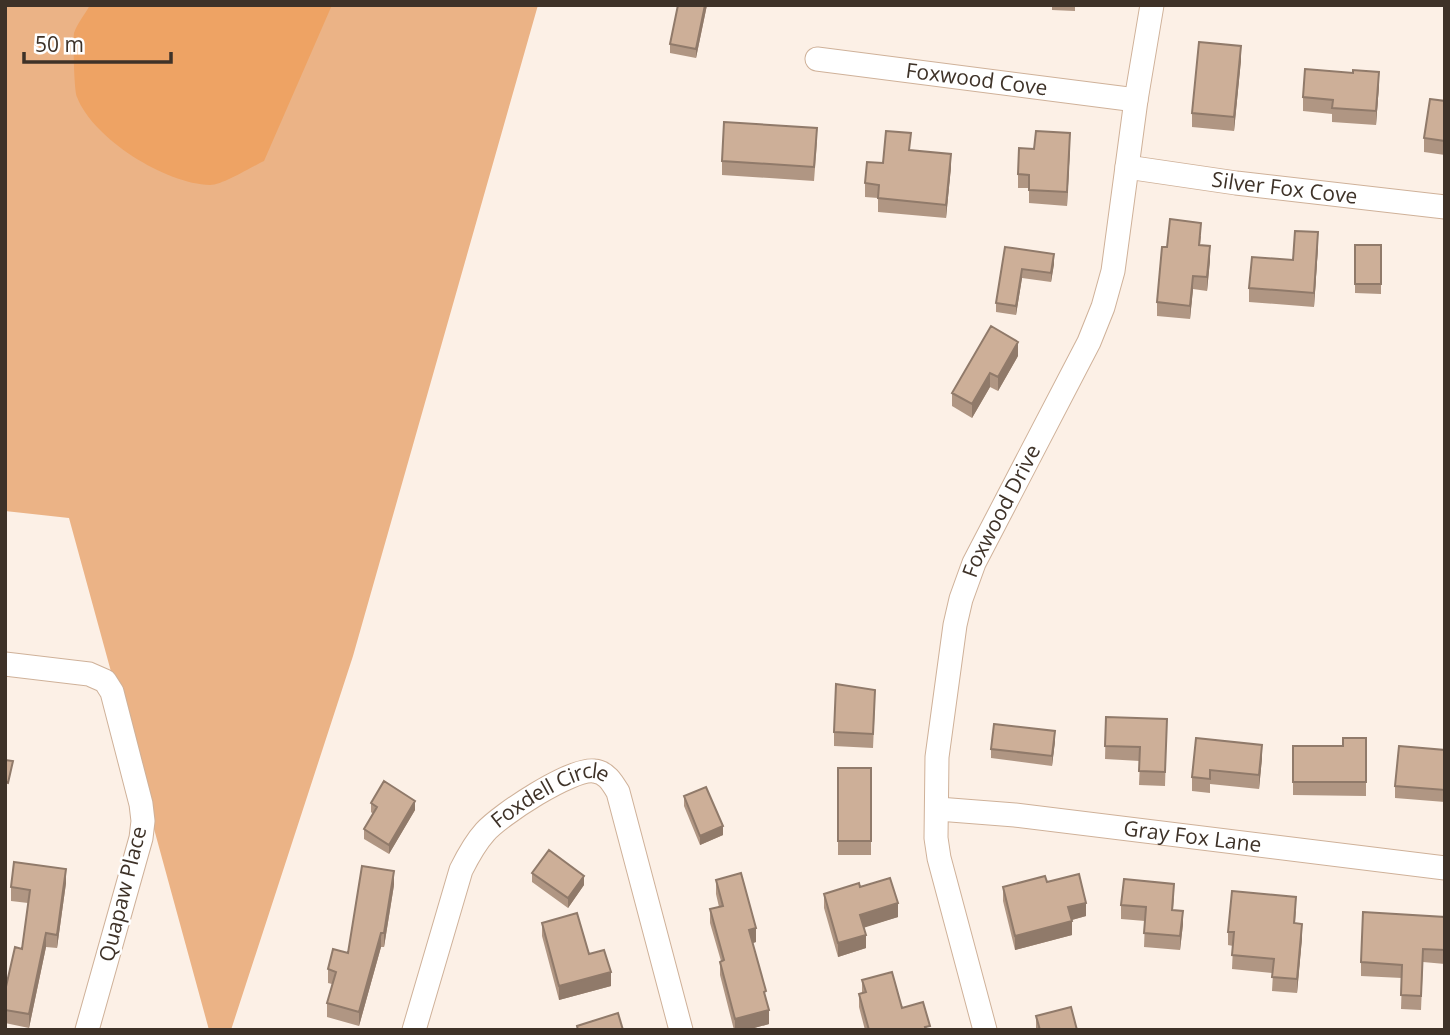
<svg xmlns="http://www.w3.org/2000/svg" width="1450" height="1035" font-family="'Open Sans',sans-serif">
  <rect width="100%" height="100%" fill="#fcf0e6"/>
  <path fill="#ebb386" d="M5 5H538L353 656 231 1030H209L69 518 5 511Z"/>
  <path fill="#eea364" d="M90 5H332L264 161C251 167 223 185 210 185 166 184 93 139 77 97 74 92 73 39 74 33 77 24 85 14 90 5Z"/>
  <g fill="none" stroke-linecap="round" stroke-linejoin="round">
    <defs>
      <g id="street">
        <path id="s1" d="M817 59 1136 100"/>
        <path id="s2" d="M1127 167 1236 183 1445 207"/>
        <path d="M5 664 89 674 105 681 112 692 141 804 143 821 141 838 87 1030"/>
        <path id="s3" d="M938 809 1015 815 1445 868"/>
        <path id="s4" d="M414 1030 461 870C468 856 475 843 485 832 500 815 571 768 594 771 606 772 612 782 618 792L681 1030"/>
        <path id="s5" d="M985 1030 939 858 936 838 937 757 955 625 961 599 974 563 1089 342 1103 307 1113 271 1136 100 1152 5"/>
      </g>
    </defs>
    <use href="#street" stroke="#cfb199" stroke-width="25"/>
    <use href="#street" stroke="#fff" stroke-width="23"/>
  </g>
  <path fill="#b09683" d="M678 5H707L696 58 670 53V44Z
    M1052 5H1075V11L1052 10Z
    M1241 60 1234 131 1192 127V113Z
    M1379 85 1376 125 1332 122V114L1303 111V97Z
    M1445 101V155L1424 152V138Z
    M817 142 814 181 722 175V161Z
    M1070 146 1067 206 1029 203V188H1018V174L1034 149Z
    M911 150 951 167 946 218 878 212V198L865 197V183L883 163Z
    M1201 236 1200 245 1210 260 1207 291 1193 289 1190 319 1157 316V302L1167 247Z
    M1355 245H1381V294L1355 293Z
    M1318 246 1314 307 1249 302V288L1293 260Z
    M1005 247 1054 264 1051 282 1022 278 1016 315 996 312V303Z
    M1018 356 998 391 990 387 972 418 952 406V393Z
    M875 704 873 748 834 746V732Z
    M1106 717 1167 719 1165 786 1139 785 1140 761 1105 759Z
    M1196 738 1262 758 1259 789 1210 784V793L1192 791V777Z
    M1366 738V796L1293 795V746H1343Z
    M1055 741 1052 766 991 758V749Z
    M1445 750V802L1395 798V786Z
    M838 768H871V855H838Z
    M684 796 723 835 700 845 684 806Z
    M371 803 415 810 389 854 364 839V829L373 814 371 812Z
    M532 873 584 885 568 908 532 882Z
    M716 880 756 942 753 943 766 1000 769 1024 747 1030H734L720 975V962L721 961 710 923V909L719 907 716 894Z
    M1047 882 1086 916 1072 920V935L1015 950 1003 901V887Z
    M66 883 57 948 46 947 29 1028 5 1023V991L22 949 28 903 11 901V887Z
    M394 885 384 947H381L359 1026 327 1017V1003L332 984 328 983V969L348 953Z
    M860 887 898 917 864 927 866 948 838 957 824 908V894Z
    M1174 898 1173 910 1183 924 1180 950 1144 947 1145 921 1121 919V905Z
    M1296 911 1295 923 1302 938 1297 993 1272 991 1273 973 1232 969 1233 946 1228 945V932Z
    M1445 917V964L1423 962 1421 1010 1401 1009 1402 978 1361 976V962Z
    M542 923 589 954 611 986 559 1000 542 936Z
    M862 980 902 1008 930 1030H865L859 1007V994L862 993Z
    M1036 1016 1077 1030H1036Z"/>
  <path fill="#907a6a" d="M705 5H707L696 58V49Z
    M1241 46V60L1234 131V117Z
    M1379 72V85L1376 125V111Z
    M1070 133V146L1067 206V192Z
    M951 154V167L946 218V205Z
    M1318 232V246L1314 307V293Z
    M1210 246V260L1207 291V277Z
    M1054 254V264L1051 282V273Z
    M1022 269V278L1016 315V306Z
    M1193 276V289L1190 319V306Z
    M1018 342V356L998 391V377Z
    M990 373V387L972 418V404Z
    M1055 731V741L1052 766V756Z
    M1262 745V758L1259 789V775Z
    M415 801V810L389 854V845Z
    M723 826V835L700 845V836Z
    M66 869V883L57 948V935Z
    M394 871V885L384 947V933Z
    M584 876V885L568 908V898Z
    M898 903V917L860 929V915Z
    M1086 903V916L1068 921V907Z
    M1183 911V924L1180 950V936Z
    M1072 921V935L1015 950V936Z
    M1302 924V938L1297 993V979Z
    M756 928V942L749 944V930Z
    M46 933V947L29 1028V1014Z
    M381 933V947L359 1026V1012Z
    M866 935V948L838 957V943Z
    M611 972V986L559 1000V986Z
    M769 1010V1024L747 1030H735V1019Z"/>
  <path fill="#cdaf98" stroke="#907a6a" stroke-width="2" d="M678 5H705L696 49 670 44Z
    M1199 42 1241 46 1234 117 1192 113Z
    M1305 69 1353 73V70L1379 72 1376 111 1332 108 1333 100 1303 97Z
    M1430 99 1445 101V141L1424 138Z
    M724 122 817 128 814 167 722 161Z
    M886 131 911 133 909 150 951 154 946 205 878 198 879 185 865 183 867 162 883 163Z
    M1036 131 1070 133 1067 192 1029 190V175L1018 174 1019 148 1034 149Z
    M1170 219 1201 223 1199 245 1210 246 1207 277 1193 276 1190 306 1157 302 1162 247H1167Z
    M1295 231 1318 232 1314 293 1249 288 1252 257 1293 260Z
    M1355 245H1381V284H1355Z
    M1005 247 1054 254 1051 273 1022 269 1016 306 996 303Z
    M991 326 1018 342 998 377 990 373 972 404 952 393Z
    M836 684 875 690 873 734 834 732Z
    M1106 717 1167 719 1165 772 1139 771 1140 747 1105 746Z
    M994 724 1055 731 1052 756 991 749Z
    M1196 738 1262 745 1259 775 1210 770V779L1192 777Z
    M1343 738H1366V782H1293V746H1343Z
    M1399 746 1445 750V790L1395 786Z
    M5 760 13 761 8 783 5 782Z
    M838 768H871V841H838Z
    M384 781 415 801 389 845 364 829 377 807 371 803Z
    M706 787 723 826 700 836 684 796Z
    M549 850 584 876 568 898 532 873Z
    M14 862 66 869 57 935 46 933 29 1014 5 1010V991L15 947 22 949 30 890 11 887Z
    M362 866 394 871 384 933H381L359 1012 327 1003 336 972 328 969 333 949 348 953Z
    M741 873 756 928 749 930 766 991 764 992 769 1010 735 1019 720 962 724 960 710 909 723 906 716 880Z
    M1079 874 1086 903 1068 907 1072 921 1015 936 1003 887 1045 876 1047 882Z
    M890 878 898 903 860 915 866 935 838 943 824 894 859 883 860 887Z
    M1124 879 1174 884 1172 910 1183 911 1180 936 1144 933 1146 907 1121 905Z
    M1232 891 1296 897 1294 923 1302 924 1297 979 1272 977 1274 959 1232 955 1234 932H1228Z
    M1363 912 1445 917V950L1423 949 1421 996 1401 995 1402 965 1361 962Z
    M577 913 589 954 604 950 611 972 559 986 542 923Z
    M892 972 902 1008 923 1002 930 1026 925 1027 926 1030H869L859 994 866 992 862 980Z
    M1071 1007 1077 1030H1040L1036 1016Z
    M618 1013 623 1030H578L577 1026Z"/>
  <g text-anchor="middle" stroke-width="5" stroke-linejoin="round" paint-order="stroke">
    <g font-size="21" fill="#3e3228" stroke="#fff">
      <text dy="7" stroke="none"><textPath href="#s1" startOffset="161">Foxwood Cove</textPath></text>
      <text dy="7" stroke="none"><textPath href="#s2" startOffset="159">Silver Fox Cove</textPath></text>
      <text dy="7" stroke="none"><textPath href="#s5" startOffset="536">Foxwood Drive</textPath></text>
      <text dy="7" stroke="none"><textPath href="#s4" startOffset="289">Foxdell Circle</textPath></text>
      <text dy="7" stroke="none"><textPath href="#s3" startOffset="256">Gray Fox Lane</textPath></text>
      <text transform="translate(123 894) rotate(-76)" y="7">Quapaw Place</text>
    </g>
  </g>
  <rect width="1450" height="1035" fill="none" stroke="#3e3228" stroke-width="14"/>
  <path d="M24 52v10h147v-10" fill="none" stroke="#3e3228" stroke-width="3.5"/>
  <text x="35" y="52" font-size="21" fill="#3e3228" stroke="#ffffff" stroke-width="5" paint-order="stroke">50 m</text>
</svg>
